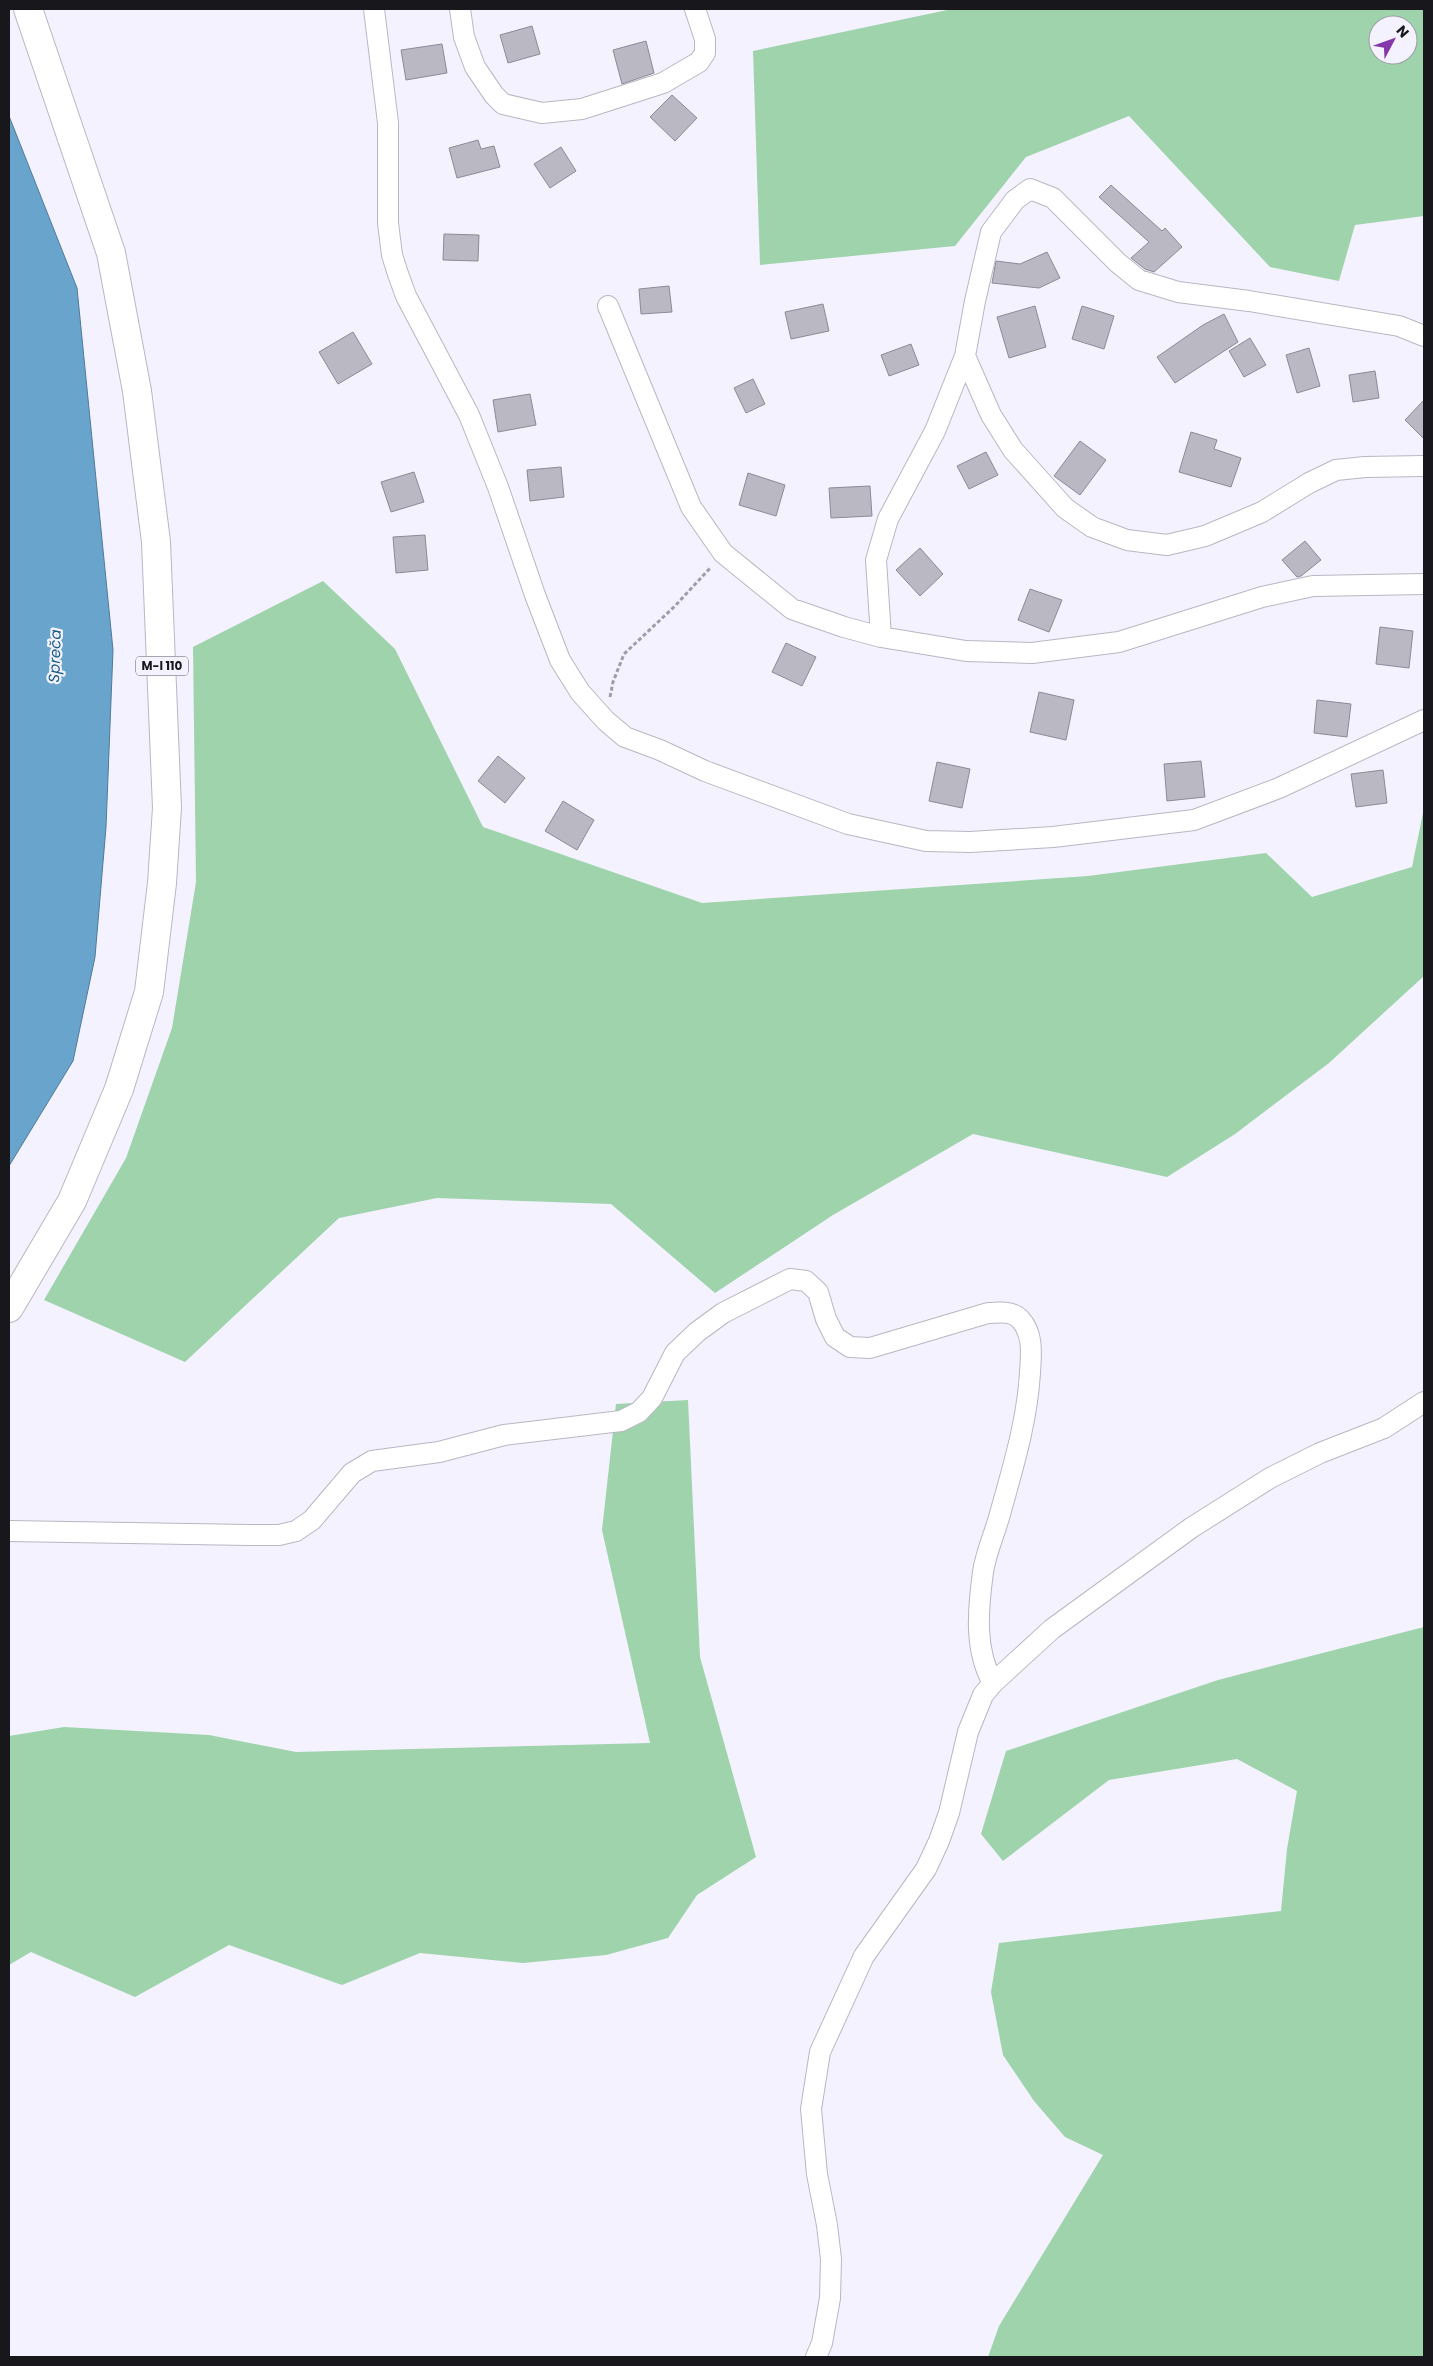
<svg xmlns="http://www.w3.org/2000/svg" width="1433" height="2366" font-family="Poppins,sans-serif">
  <rect width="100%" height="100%" fill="#f4f2fe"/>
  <path fill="#9ed3ac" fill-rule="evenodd" d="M952 9H1424V216L1355 225 1339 281 1270 267 1129 116 1026 157 955 246 760 265 753 51ZM1378 25H1408V55H1378Z
    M323 581 395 649 483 827 702 903 1088 876 1266 853 1312 897 1412 867 1424 808V976L1329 1063 1235 1134 1167 1177 973 1134 833 1215 715 1293 611 1204 437 1198 339 1218 185 1362 44 1300 126 1158 172 1028 196 882 193 647Z
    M688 1400 700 1657 756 1857 697 1895 668 1938 606 1955 523 1963 420 1953 342 1985 229 1945 135 1997 31 1952 9 1965V1736L64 1727 209 1735 296 1752 650 1743 602 1530 616 1404Z
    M1424 1627V2357H988L999 2326 1103 2155 1065 2137 1034 2101 1003 2055 991 1992 999 1943 1281 1911 1287 1849 1297 1791 1237 1759 1109 1780 1003 1861 981 1834 1006 1751 1218 1680Z"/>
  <path fill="#69a4cd" stroke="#517a98" d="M9 116 77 288 113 650 106 827 95 957 73 1061 9 1166Z"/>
  <path fill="#b9b8c3" stroke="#8b8a95" d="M532 26 540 54 508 63 500 35Z
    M646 41 654 73 622 84 613 50Z
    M442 44 447 73 406 80 401 50Z
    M672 95 697 118 675 141 650 117Z
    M478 140 481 149 494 146 500 167 457 178 449 148Z
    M561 147 576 171 550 188 534 164Z
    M1111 185 1162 231 1165 228 1182 247 1154 272 1145 269 1131 258 1149 242 1099 197Z
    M444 234 479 235 478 261 443 260Z
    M1047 252 1060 278 1039 288 992 283 996 261 1020 264Z
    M669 286 672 312 641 314 639 289Z
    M823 304 829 331 791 339 785 312Z
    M1035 306 1046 347 1009 358 997 317Z
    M1082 306 1114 316 1104 349 1072 339Z
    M1224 314 1238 342 1175 383 1157 357 1203 325Z
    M353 332 372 364 338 384 319 352Z
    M1250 338 1266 365 1244 377 1229 351Z
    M911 344 919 365 889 376 881 355Z
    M1309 348 1320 386 1297 393 1286 355Z
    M1375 371 1379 398 1353 402 1349 375Z
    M753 379 765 404 746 413 734 388Z
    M530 394 536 425 498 432 493 400Z
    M1424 400V439L1405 420Z
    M1191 432 1217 440 1214 449 1241 458 1231 487 1179 472Z
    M1080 441 1106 460 1080 495 1054 476Z
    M986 452 998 475 969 489 957 466Z
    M561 467 564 497 530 501 527 470Z
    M414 472 424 502 391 512 381 482Z
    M748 473 785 485 776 516 739 505Z
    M870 486 872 516 831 518 829 488Z
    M425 535 428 570 396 573 393 537Z
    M1305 541 1321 560 1301 576 1297 577 1282 560Z
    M920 548 943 574 920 596 896 570Z
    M1030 589 1062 600 1049 632 1018 620Z
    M1380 627 1413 631 1409 668 1376 664Z
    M786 643 816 657 802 686 772 672Z
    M1039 692 1074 700 1066 740 1030 732Z
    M1317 700 1351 704 1347 737 1314 733Z
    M498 756 525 778 505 803 478 781Z
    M1201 761 1205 797 1167 801 1164 764Z
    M937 762 970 769 962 808 929 801Z
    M1383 770 1387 803 1356 807 1351 774Z
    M563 801 594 820 577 850 545 831Z"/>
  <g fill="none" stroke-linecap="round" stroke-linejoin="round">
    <defs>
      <path id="minor" d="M374 9 388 123V223L392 255 398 274 406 296 469 415 498 487 535 595 560 660 580 692 606 721 625 737 660 750 705 771 848 824 926 841 970 842 1053 837 1194 820 1279 788 1424 720
        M460 9 464 37 475 67 494 95 503 104 542 113 582 109 663 83 699 62 705 53V39L695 9
        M608 306 691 507 723 553 792 609 844 627 881 637 966 651 1032 653 1119 642 1262 597 1313 586 1424 584
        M965 356 991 415 1013 450 1065 508 1092 527 1127 540 1167 545 1205 536 1262 512 1309 483 1336 470 1365 467 1424 466
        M881 637 876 560 888 519 935 431 965 356 975 301 991 232 1015 200 1030 189 1053 198 1118 263 1139 280 1178 292 1249 301 1399 326 1424 336
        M9 1531 249 1535H279L296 1531 312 1520 352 1473 372 1461 439 1452 504 1435 621 1421 639 1412 652 1398 675 1353 697 1332 723 1313 790 1279 806 1281 818 1292 826 1319 835 1337 850 1347 870 1348 988 1313C999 1313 1011 1310 1020 1319 1034 1334 1031 1355 1030 1373 1027 1422 1013 1467 1000 1514 995 1533 986 1552 983 1572 978 1609 974 1650 993 1683
        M816 2357 822 2343 830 2298 831 2259 827 2225 817 2174 811 2109 820 2052 864 1956 926 1869 939 1841 949 1813 968 1732 983 1695 993 1683 1052 1629 1191 1528 1270 1478 1320 1453 1384 1428 1424 1402"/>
      <path id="primary" d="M9 1308 72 1201 119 1089 149 992 162 883 167 808 156 542 137 391 111 253 28 9"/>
    </defs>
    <use href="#minor" stroke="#b8b7c2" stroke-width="22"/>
    <use href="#primary" stroke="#b8b7c2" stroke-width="30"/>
    <path stroke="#9f9da6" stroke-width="3" stroke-dasharray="4 2.5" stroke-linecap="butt" d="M610 697 613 682 624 654 675 606 711 567"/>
    <use href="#minor" stroke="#fff" stroke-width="20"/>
    <use href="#primary" stroke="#fff" stroke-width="28"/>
  </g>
  <g text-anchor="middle" stroke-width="4.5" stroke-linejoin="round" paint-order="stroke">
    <rect fill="#f4f2fe" stroke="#5a5960" stroke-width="1" x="136" y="656.5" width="52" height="19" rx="4"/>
    <g font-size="12" font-weight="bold" fill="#18181c">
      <text x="162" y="670">M-I 110</text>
    </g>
    <g font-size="15" font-style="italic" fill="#135a82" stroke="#f4f2fe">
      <text transform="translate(55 656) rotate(-88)" y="5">Spreča</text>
    </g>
  </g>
  <rect width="1433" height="2366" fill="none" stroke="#18181c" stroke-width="20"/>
  <g transform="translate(1393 40) rotate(49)"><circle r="24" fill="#f4f2fe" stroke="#9c9ba4"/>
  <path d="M0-4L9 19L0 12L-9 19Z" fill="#8438a9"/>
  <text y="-8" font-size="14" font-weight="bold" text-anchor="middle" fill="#18181c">N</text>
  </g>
</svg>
